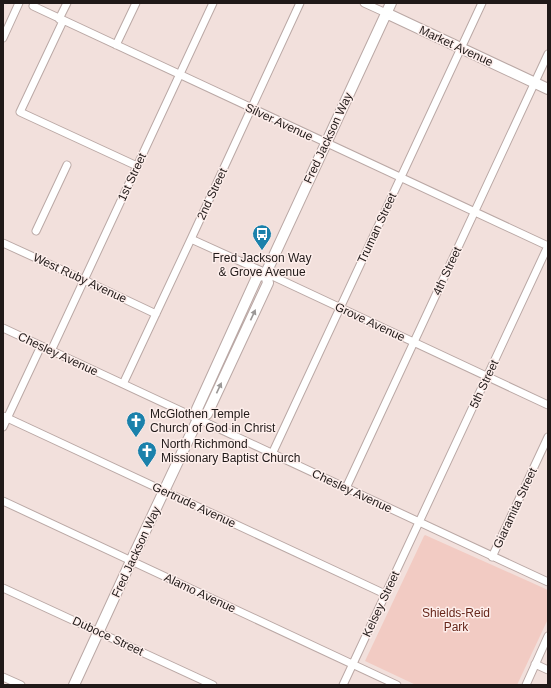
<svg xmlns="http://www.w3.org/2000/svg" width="551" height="688" font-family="Helvetica,sans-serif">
  <rect width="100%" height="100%" fill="#f2e0dc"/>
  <path fill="#f2cbc3" d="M425 535 548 590V619L517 685H416L365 661 424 536Z"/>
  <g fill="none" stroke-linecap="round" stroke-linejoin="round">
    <defs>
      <path id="street" d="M364 3 386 13
        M33 6 548 246
        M59 19 67 3
        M63 21 20 112 137 166
        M3 38 19 3
        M116 45 136 3
        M36 231 67 165
        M191 239 266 273 548 405
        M3 243 84 280 156 314
        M3 328 548 582
        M51 351 213 3
        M123 384 191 239 300 3
        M3 416 385 594
        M3 427 41 346
        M272 454 482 3
        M346 488 548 54
        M3 501 397 685
        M492 557 548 437
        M3 588 213 685
        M535 664 548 670
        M3 677 21 685
        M343 685 548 246
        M526 685 548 636"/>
      <path id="secondary" d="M386 13 548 89
        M198 419 207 414 268 283 266 273 391 3
        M74 685 131 561 198 419 197 409 257 277 266 273"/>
    </defs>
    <use href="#street" stroke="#baa8a5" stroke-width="9"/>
    <use href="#secondary" stroke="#baa8a5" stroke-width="12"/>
    <use href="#street" stroke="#fff" stroke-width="7"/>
    <use href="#secondary" stroke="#fff" stroke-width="10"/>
  </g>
  <defs><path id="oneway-solid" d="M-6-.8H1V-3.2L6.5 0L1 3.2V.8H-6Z"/></defs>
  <g fill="#9b9897">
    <use href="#oneway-solid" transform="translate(253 315) rotate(-65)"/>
    <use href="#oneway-solid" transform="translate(219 388) rotate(-65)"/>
  </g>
  <defs>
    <symbol id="bus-pin" viewBox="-11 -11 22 30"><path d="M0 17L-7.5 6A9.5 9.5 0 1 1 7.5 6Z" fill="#1b81ab" stroke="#fdeeeb"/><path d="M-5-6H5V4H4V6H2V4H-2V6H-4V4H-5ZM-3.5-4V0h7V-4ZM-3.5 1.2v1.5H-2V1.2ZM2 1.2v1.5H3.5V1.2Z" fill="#fff"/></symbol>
    <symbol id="church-pin" viewBox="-11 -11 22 30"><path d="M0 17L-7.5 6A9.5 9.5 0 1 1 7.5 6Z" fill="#1b81ab" stroke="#fdeeeb"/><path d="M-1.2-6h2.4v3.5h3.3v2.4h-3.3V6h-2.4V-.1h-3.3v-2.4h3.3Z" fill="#fff"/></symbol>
  </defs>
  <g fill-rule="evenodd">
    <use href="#bus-pin" x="251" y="223" width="22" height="30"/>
    <use href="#church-pin" x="125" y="410" width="22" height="30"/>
    <use href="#church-pin" x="136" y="440" width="22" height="30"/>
  </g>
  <g text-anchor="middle" stroke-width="3" stroke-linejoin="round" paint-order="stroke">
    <g font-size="12" fill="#201918" stroke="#fdeeeb">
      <text transform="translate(456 46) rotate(25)" y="4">Market Avenue</text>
      <text transform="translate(279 122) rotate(25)" y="4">Silver Avenue</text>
      <text transform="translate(328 138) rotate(-65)" y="4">Fred Jackson Way</text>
      <text transform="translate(132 177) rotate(-65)" y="4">1st Street</text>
      <text transform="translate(212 194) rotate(-65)" y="4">2nd Street</text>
      <text transform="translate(377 228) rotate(-65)" y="4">Truman Street</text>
      <text transform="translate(447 271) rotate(-65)" y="4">4th Street</text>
      <text transform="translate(80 278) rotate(25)" y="4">West Ruby Avenue</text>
      <text transform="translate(370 322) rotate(25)" y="4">Grove Avenue</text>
      <text transform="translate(58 354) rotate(25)" y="4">Chesley Avenue</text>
      <text transform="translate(484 384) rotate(-65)" y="4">5th Street</text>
      <text transform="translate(352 491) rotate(25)" y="4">Chesley Avenue</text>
      <text transform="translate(194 505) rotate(25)" y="4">Gertrude Avenue</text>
      <text transform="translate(515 508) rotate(-65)" y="4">Giaramita Street</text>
      <text transform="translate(136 552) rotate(-65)" y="4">Fred Jackson Way</text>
      <text transform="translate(200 593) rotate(25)" y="4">Alamo Avenue</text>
      <text transform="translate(381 604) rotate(-65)" y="4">Kelsey Street</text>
      <text transform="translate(108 636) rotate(25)" y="4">Duboce Street</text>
    </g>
    <g font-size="12" fill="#201918" stroke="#fdeeeb" text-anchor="start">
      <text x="262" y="262" text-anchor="middle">Fred Jackson Way<tspan x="262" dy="14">&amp; Grove Avenue</tspan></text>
      <text x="150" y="418">McGlothen Temple<tspan x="150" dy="14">Church of God in Christ</tspan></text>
      <text x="161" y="448">North Richmond<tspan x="161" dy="14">Missionary Baptist Church</tspan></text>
    </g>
    <g font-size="12" fill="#67271b" stroke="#fdeeeb">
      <text x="456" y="617">Shields-Reid<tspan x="456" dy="14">Park</tspan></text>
    </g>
  </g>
  <rect width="551" height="688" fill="none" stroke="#201918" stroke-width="8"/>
</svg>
